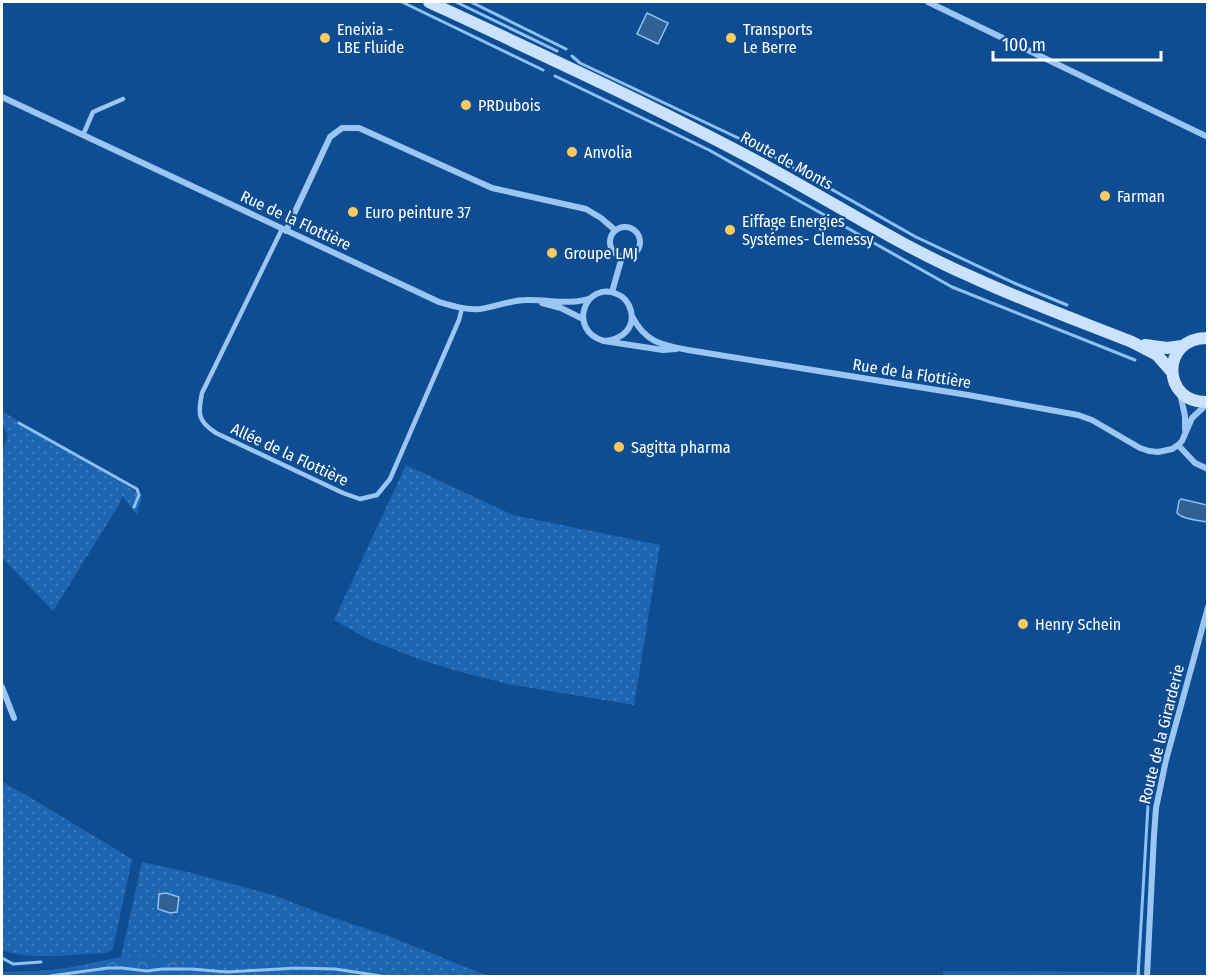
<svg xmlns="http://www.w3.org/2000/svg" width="1209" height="978" font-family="'Fira Sans Condensed',sans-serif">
  <defs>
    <pattern id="grass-dots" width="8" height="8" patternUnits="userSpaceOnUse" patternTransform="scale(1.5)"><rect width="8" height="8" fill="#1d65b0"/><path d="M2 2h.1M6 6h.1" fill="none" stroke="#3f7cbc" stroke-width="1.8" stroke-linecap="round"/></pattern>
    <pattern id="forest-crowns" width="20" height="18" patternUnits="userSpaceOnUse" patternTransform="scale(1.5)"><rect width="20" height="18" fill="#1d65b0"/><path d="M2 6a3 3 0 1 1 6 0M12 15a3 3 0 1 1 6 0" fill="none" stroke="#3f7cbc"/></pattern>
  </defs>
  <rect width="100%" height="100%" fill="#0f4d93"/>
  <path fill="url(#grass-dots)" d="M2 411 142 495 137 515 122 496 120 503 53 611 2 558V453L7 437V433L2 425Z
    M406 465 513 515 660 545 634 705 508 684 461 672 421 660 370 640 334 620Z
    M2 782 26 795 132 859 113 949 107 953C77 954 29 961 2 950Z
    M142 862 188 872 276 896 322 914 391 937 488 976H174L177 971 173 959 158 957H121Z"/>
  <path fill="url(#forest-crowns)" d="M121 957H158L173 959 177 965V971L174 976H2V973L4 972 37 971 67 968Z
    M943 971 1141 972V976H943Z"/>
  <path fill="#316093" stroke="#8cc2f8" stroke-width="1.5" d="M647 13 668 23 658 44 637 34Z
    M1181 499 1207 505V522C1198 520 1184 520 1177 513L1179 501Z
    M166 893 179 897 177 912 170 913 158 909 159 894Z"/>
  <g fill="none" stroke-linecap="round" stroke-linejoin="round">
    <path stroke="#8cc2f8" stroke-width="3" d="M402 2 543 70
      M456 2 557 51
      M471 2 566 49
      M572 56 580 63 755 146 916 237 1014 283 1067 305
      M555 76 709 150 952 287 1135 360
      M19 423 137 489 139 495 134 507
      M2 958 13 964 41 962
      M50 976 108 968H122L147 971 162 969H191L227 972 296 968 335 969 381 976
      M1138 976 1148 805"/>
    <path stroke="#9bc6f4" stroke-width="4.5" d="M83 135 93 112 123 99
      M282 229 202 393C198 413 197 421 216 433L343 493 360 499 377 495 390 479 459 320 462 308"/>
    <path stroke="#9bc6f4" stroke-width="6" d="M928 2 1208 137
      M2 97 439 302C453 306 466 310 480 309 496 307 510 300 526 300 548 299 570 306 591 298
      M610 242a15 15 0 1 1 30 0a15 15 0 1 1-30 0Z
      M286 231 330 137 342 128H359L492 188 586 209 601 218 615 230
      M612 292 622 257
      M542 303 561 308 583 319
      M632 316C645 342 661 345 688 350L968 395 1078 415 1092 420 1140 448 1149 451 1158 452 1172 449 1178 445 1182 441 1192 418 1208 403
      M604 341C621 340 635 329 631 311 629 303 625 297 617 294 586 280 566 330 604 341L663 350 676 349
      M1180 393 1185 416V430
      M1178 445 1195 463 1208 469
      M2 687 14 718
      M1147 976 1154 835 1156 808 1166 760 1208 607"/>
    <path stroke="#cae2fd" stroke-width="12" d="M429 2C541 54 654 106 764 165 833 202 900 246 972 277 1024 301 1079 321 1132 342L1157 355 1172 372
      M1208 338C1160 337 1161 404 1208 402
      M1145 345 1167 348 1182 346"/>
  </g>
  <g fill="#ffca5e" stroke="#0f4d93" stroke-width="2">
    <circle cx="325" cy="38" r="6"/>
    <circle cx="731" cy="38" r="6"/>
    <circle cx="466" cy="105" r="6"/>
    <circle cx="572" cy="152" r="6"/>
    <circle cx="1105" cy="196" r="6"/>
    <circle cx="353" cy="212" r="6"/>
    <circle cx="730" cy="230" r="6"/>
    <circle cx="552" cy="253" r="6"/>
    <circle cx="619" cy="447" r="6"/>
    <circle cx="1023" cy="624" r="6"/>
  </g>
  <g text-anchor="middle" stroke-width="4.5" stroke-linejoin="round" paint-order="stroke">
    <g font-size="16" fill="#fff" stroke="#0f4d93" text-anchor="start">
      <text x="337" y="35">Eneixia -<tspan x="337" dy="18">LBE Fluide</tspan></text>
      <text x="743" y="35">Transports<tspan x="743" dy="18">Le Berre</tspan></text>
      <text x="478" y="111">PRDubois</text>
      <text x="584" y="158">Anvolia</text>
      <text x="1117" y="202">Farman</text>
      <text x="365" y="218">Euro peinture 37</text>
      <text x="742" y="227">Eiffage Energies<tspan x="742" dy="18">Systémes- Clemessy</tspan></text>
      <text x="564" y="259">Groupe LMJ</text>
      <text x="631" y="453">Sagitta pharma</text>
      <text x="1035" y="630">Henry Schein</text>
    </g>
    <g font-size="16" fill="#fff" stroke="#0f4d93">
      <text transform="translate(787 160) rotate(29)" y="6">Route de Monts</text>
      <text transform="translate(296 220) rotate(25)" y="6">Rue de la Flottière</text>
      <text transform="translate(912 373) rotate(9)" y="6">Rue de la Flottière</text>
      <text transform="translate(290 454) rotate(25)" y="6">Allée de la Flottière</text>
      <text transform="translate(1161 734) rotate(-76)" y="6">Route de la Girarderie</text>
    </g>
  </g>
  <rect width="1209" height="978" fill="none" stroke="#ffffff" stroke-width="6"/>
  <path d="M993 51v9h168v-9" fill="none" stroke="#ffffff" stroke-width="3"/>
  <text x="1002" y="51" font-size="18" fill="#ffffff" stroke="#0f4d93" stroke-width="4.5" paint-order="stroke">100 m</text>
</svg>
